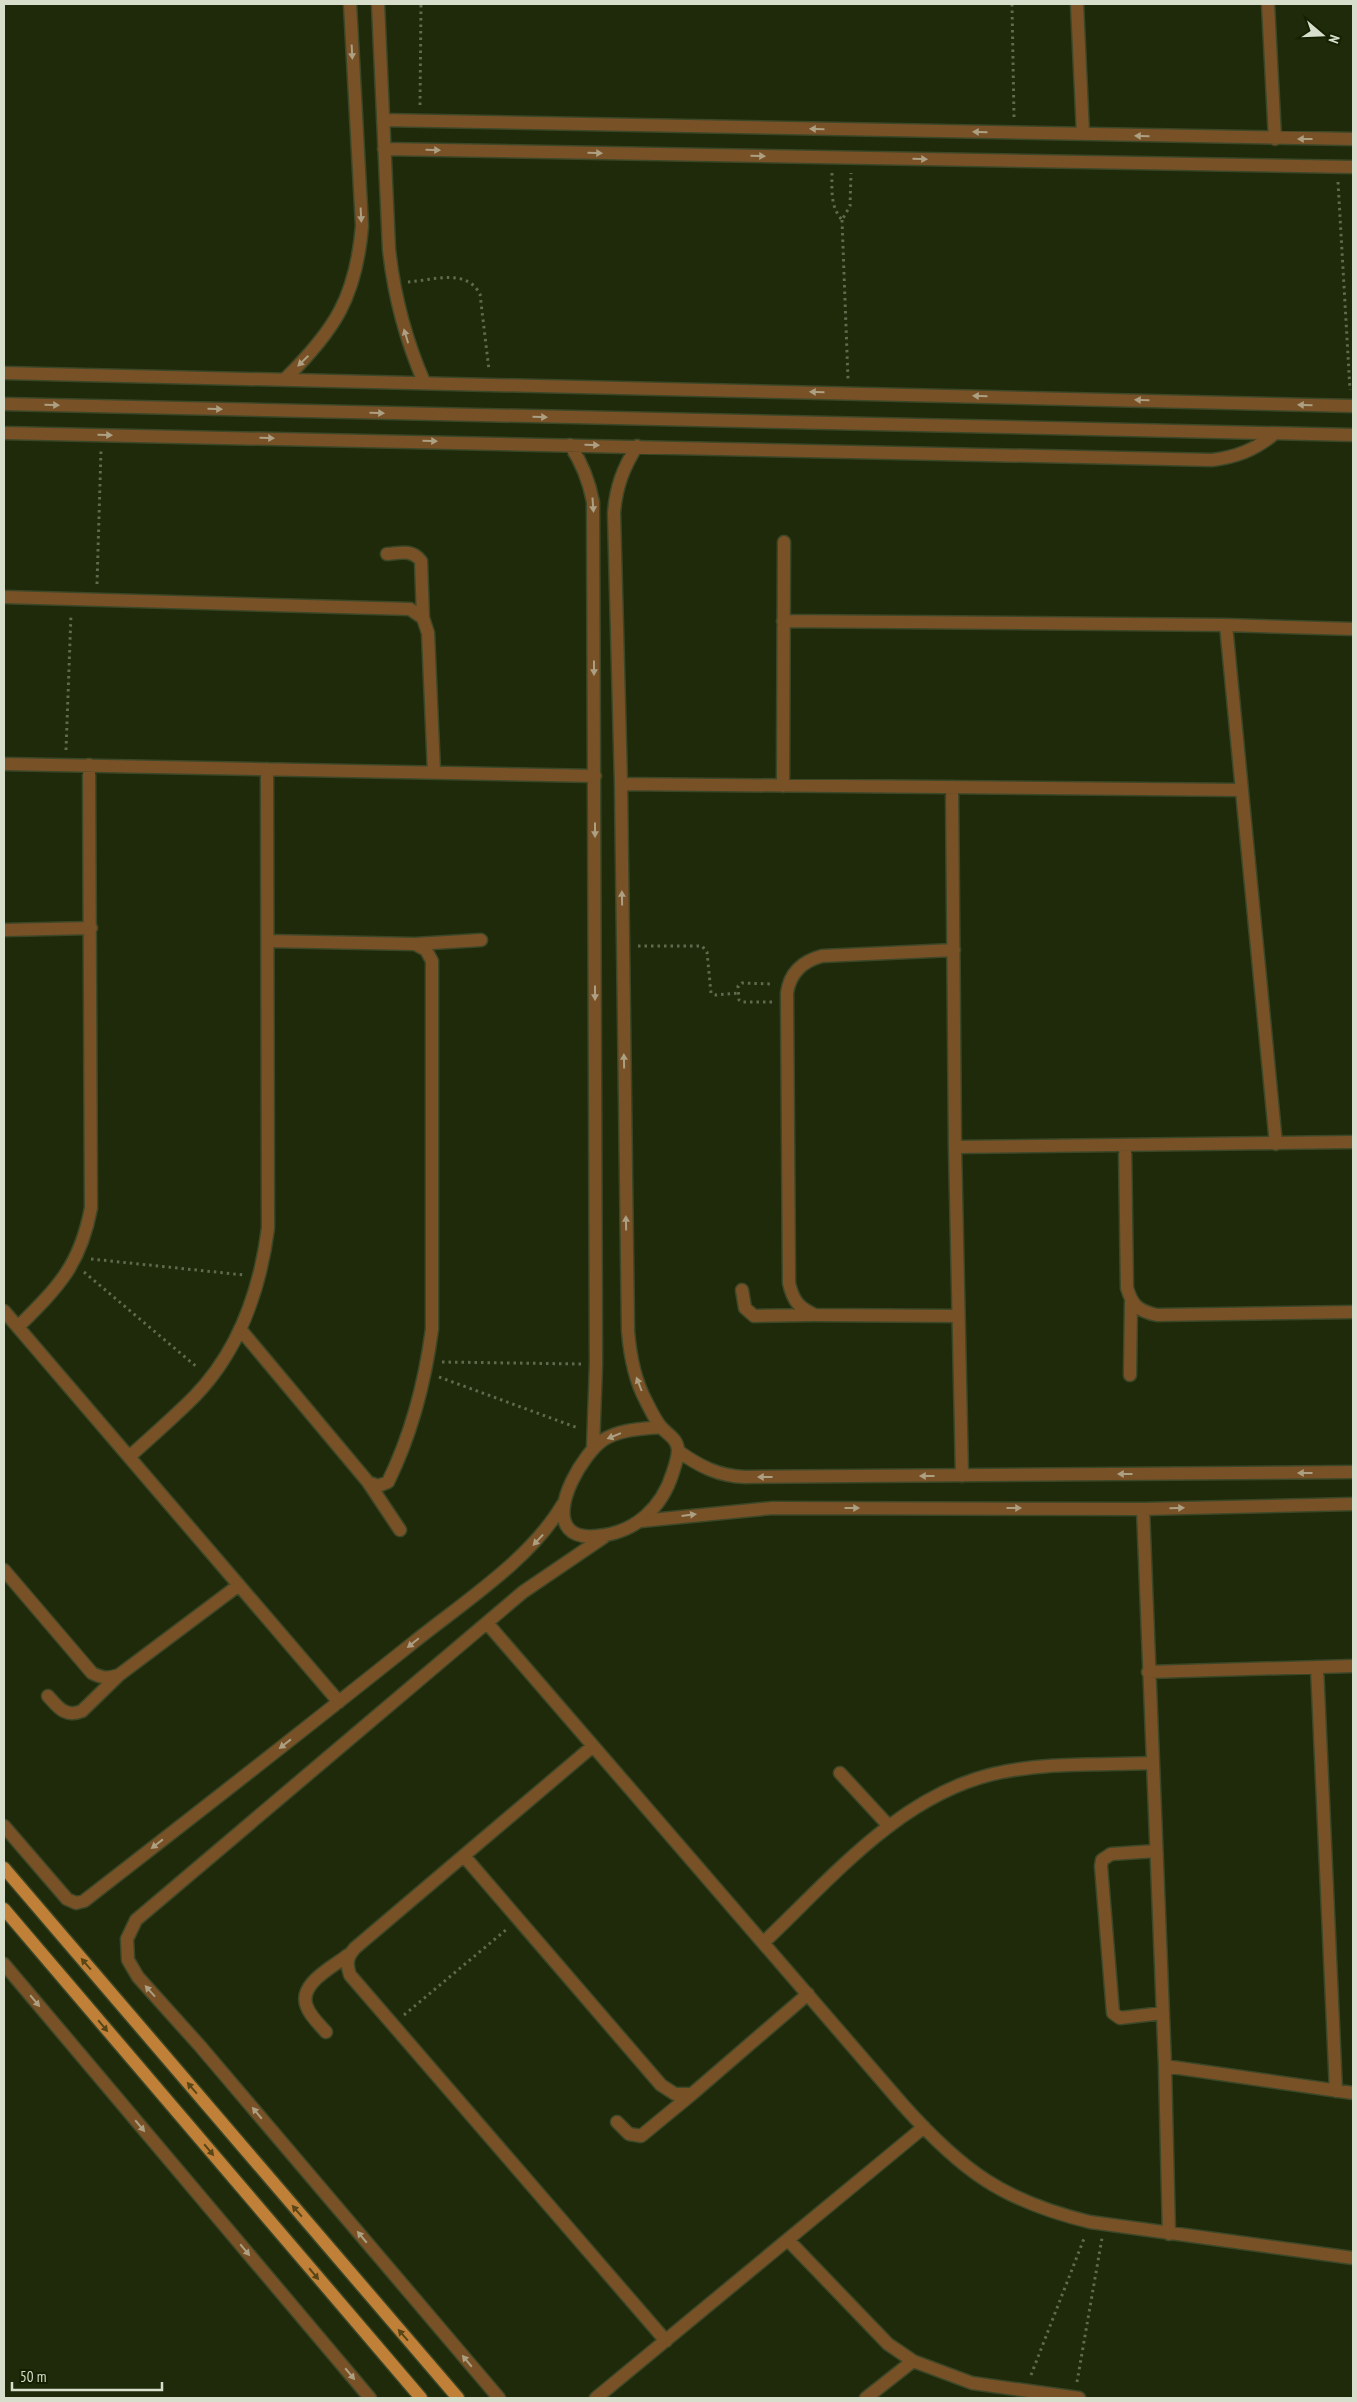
<svg xmlns="http://www.w3.org/2000/svg" width="1357" height="2402" font-family="'PT Sans Narrow',sans-serif">
  <rect width="100%" height="100%" fill="#1e2a09"/>
  <g fill="none" stroke-linecap="round" stroke-linejoin="round">
    <defs>
      <path id="minor" d="M378 4 389 249C394 296 405 338 424 382
        M1077 4 1083 134
        M1268 4 1275 139
        M383 120 1353 139
        M384 149 1353 167
        M4 373 1353 406
        M285 379C335 330 356 297 362 226L350 4
        M4 404 1353 435
        M4 433 1212 460C1236 457 1255 450 1274 434
        M570 445C582 463 589 480 593 502L596 1364 593 1448
        M637 446C623 468 616 487 614 513L621 784 628 1331C630 1355 634 1379 646 1401 650 1409 655 1420 661 1427 668 1435 677 1438 678 1450 678 1457 675 1466 673 1472 662 1508 635 1533 597 1536 588 1537 576 1537 569 1529 550 1508 584 1453 603 1440 620 1429 642 1429 661 1427
        M387 554C400 553 412 549 421 561L423 618
        M4 597 410 609 423 618 428 633 434 772
        M783 621 1226 625 1353 629
        M1226 625 1276 1144
        M4 764 595 776
        M621 784 1242 790
        M783 786 784 542
        M952 787 955 1147 962 1476
        M4 930 91 928
        M415 944 481 940
        M954 950 822 956C803 961 790 972 787 993L789 1283C793 1301 799 1308 815 1315L958 1316
        M1125 1145 1127 1288C1132 1305 1138 1311 1157 1315L1353 1312
        M955 1147 1353 1142
        M742 1290 745 1308 754 1316 812 1315
        M4 1311 339 1702
        M18 1327C58 1287 80 1266 91 1208L89 765
        M240 1329 368 1482 378 1486 388 1482C412 1433 425 1382 432 1329V961L426 950 415 944 268 941
        M1130 1375 1131 1302
        M678 1451C699 1466 718 1476 745 1477L1353 1472
        M129 1457C151 1437 173 1418 194 1397 238 1352 260 1290 268 1228L267 769
        M368 1482 400 1530
        M1143 1509 1165 2066 1169 2234
        M641 1521 773 1508 1143 1509 1353 1504
        M4 1570 92 1673C102 1678 108 1679 119 1675L239 1585
        M487 1623 903 2105C962 2171 1003 2201 1090 2222L1353 2258
        M1317 1667 1336 2091
        M1148 1672 1353 1666
        M48 1696C58 1707 65 1718 82 1711L119 1675
        M593 1746 355 1948C347 1957 346 1963 350 1975L666 2341
        M840 1773 888 1825
        M4 1826 67 1899 76 1903 84 1901C195 1815 305 1729 414 1642 464 1602 531 1559 563 1504
        M1156 1851 1111 1854 1102 1860 1101 1866 1113 2013 1120 2018 1163 2013
        M464 1856 661 2085 675 2094H692L808 1994
        M763 1943C832 1878 898 1797 993 1774 1044 1762 1100 1765 1152 1763
        M4 1964 370 2398
        M326 2032C320 2025 310 2016 307 2007 297 1984 333 1967 348 1955
        M1165 2066 1353 2093
        M617 2122 629 2134 641 2136 692 2094
        M788 2240 888 2344 913 2361 972 2383 1079 2398
        M499 2398 200 2046 138 1977 128 1960 127 1939 136 1920 523 1592 604 1537
        M596 2398 924 2127
        M866 2398 913 2361"/>
      <path id="major" d="M4 1868 458 2398
        M4 1909 421 2398"/>
    </defs>
    <use href="#minor" stroke="#3c4728" stroke-width="15"/>
    <use href="#major" stroke="#3c4728" stroke-width="15"/>
    <path stroke="#5f6a4e" stroke-width="3" stroke-dasharray="2.5 4" stroke-linecap="butt" d="M1012 4 1014 117
      M420 105 421 4
      M832 173C832 190 830 206 842 220L850 206 851 173
      M1338 182 1350 390
      M842 220 848 379
      M408 282C434 280 466 268 480 294L489 370
      M97 584 101 450
      M66 750 71 614
      M638 946H702L707 952 711 993 716 995 739 993
      M772 1002H742L739 1000 738 986 742 983 773 984
      M91 1259 244 1275
      M84 1272 198 1368
      M442 1362 581 1364
      M439 1377 578 1428
      M404 2015 507 1929
      M1031 2375 1085 2236
      M1077 2382 1102 2238"/>
    <use href="#minor" stroke="#785127" stroke-width="12"/>
    <use href="#major" stroke="#c08038" stroke-width="12"/>
  </g>
  <defs><path id="oneway-solid" d="M-6-.8H1V-3.2L6.5 0L1 3.2V.8H-6Z" transform="scale(1.25)"/></defs>
  <g fill="#ac9f82">
    <use href="#oneway-solid" transform="translate(352 52) rotate(87)"/>
    <use href="#oneway-solid" transform="translate(817 129) rotate(-179)"/>
    <use href="#oneway-solid" transform="translate(980 132) rotate(-179)"/>
    <use href="#oneway-solid" transform="translate(1142 136) rotate(-179)"/>
    <use href="#oneway-solid" transform="translate(1305 139) rotate(-180)"/>
    <use href="#oneway-solid" transform="translate(433 150) rotate(1)"/>
    <use href="#oneway-solid" transform="translate(595 153) rotate(1)"/>
    <use href="#oneway-solid" transform="translate(758 156) rotate(1)"/>
    <use href="#oneway-solid" transform="translate(920 159) rotate(1)"/>
    <use href="#oneway-solid" transform="translate(361 215) rotate(87)"/>
    <use href="#oneway-solid" transform="translate(406 336) rotate(-107)"/>
    <use href="#oneway-solid" transform="translate(303 361) rotate(136)"/>
    <use href="#oneway-solid" transform="translate(817 392) rotate(-179)"/>
    <use href="#oneway-solid" transform="translate(980 396) rotate(-178)"/>
    <use href="#oneway-solid" transform="translate(1142 400) rotate(-178)"/>
    <use href="#oneway-solid" transform="translate(52 405) rotate(1)"/>
    <use href="#oneway-solid" transform="translate(1305 405) rotate(-178)"/>
    <use href="#oneway-solid" transform="translate(215 409) rotate(1)"/>
    <use href="#oneway-solid" transform="translate(377 413) rotate(1)"/>
    <use href="#oneway-solid" transform="translate(540 417) rotate(1)"/>
    <use href="#oneway-solid" transform="translate(105 435) rotate(1)"/>
    <use href="#oneway-solid" transform="translate(267 438) rotate(1)"/>
    <use href="#oneway-solid" transform="translate(430 441) rotate(1)"/>
    <use href="#oneway-solid" transform="translate(592 445) rotate(1)"/>
    <use href="#oneway-solid" transform="translate(593 505) rotate(86)"/>
    <use href="#oneway-solid" transform="translate(594 668) rotate(90)"/>
    <use href="#oneway-solid" transform="translate(595 830) rotate(90)"/>
    <use href="#oneway-solid" transform="translate(622 898) rotate(-91)"/>
    <use href="#oneway-solid" transform="translate(595 993) rotate(90)"/>
    <use href="#oneway-solid" transform="translate(624 1061) rotate(-91)"/>
    <use href="#oneway-solid" transform="translate(626 1223) rotate(-91)"/>
    <use href="#oneway-solid" transform="translate(639 1384) rotate(-111)"/>
    <use href="#oneway-solid" transform="translate(614 1436) rotate(158)"/>
    <use href="#oneway-solid" transform="translate(1305 1473) rotate(180)"/>
    <use href="#oneway-solid" transform="translate(1125 1474) rotate(180)"/>
    <use href="#oneway-solid" transform="translate(927 1476) rotate(180)"/>
    <use href="#oneway-solid" transform="translate(765 1477) rotate(180)"/>
    <use href="#oneway-solid" transform="translate(852 1508)"/>
    <use href="#oneway-solid" transform="translate(1014 1508)"/>
    <use href="#oneway-solid" transform="translate(1177 1508) rotate(-1)"/>
    <use href="#oneway-solid" transform="translate(689 1515) rotate(-7)"/>
    <use href="#oneway-solid" transform="translate(538 1540) rotate(133)"/>
    <use href="#oneway-solid" transform="translate(413 1643) rotate(141)"/>
    <use href="#oneway-solid" transform="translate(285 1744) rotate(142)"/>
    <use href="#oneway-solid" transform="translate(157 1844) rotate(142)"/>
    <use href="#oneway-solid" transform="translate(150 1991) rotate(-132)"/>
    <use href="#oneway-solid" transform="translate(35 2001) rotate(50)"/>
    <use href="#oneway-solid" transform="translate(257 2113) rotate(-130)"/>
    <use href="#oneway-solid" transform="translate(140 2126) rotate(50)"/>
    <use href="#oneway-solid" transform="translate(362 2237) rotate(-130)"/>
    <use href="#oneway-solid" transform="translate(245 2250) rotate(50)"/>
    <use href="#oneway-solid" transform="translate(467 2361) rotate(-130)"/>
    <use href="#oneway-solid" transform="translate(350 2374) rotate(50)"/>
  </g>
  <g fill="#594617">
    <use href="#oneway-solid" transform="translate(86 1964) rotate(-131)"/>
    <use href="#oneway-solid" transform="translate(103 2026) rotate(50)"/>
    <use href="#oneway-solid" transform="translate(192 2088) rotate(-131)"/>
    <use href="#oneway-solid" transform="translate(209 2150) rotate(50)"/>
    <use href="#oneway-solid" transform="translate(297 2211) rotate(-131)"/>
    <use href="#oneway-solid" transform="translate(314 2274) rotate(50)"/>
    <use href="#oneway-solid" transform="translate(403 2335) rotate(-131)"/>
  </g>
  <rect width="1357" height="2402" fill="none" stroke="#d7dfcc" stroke-width="10"/>
  <g transform="translate(1322 35) rotate(109)" stroke="#152001" stroke-width="4" paint-order="stroke">
  <path d="M0-4L9 19L0 12L-9 19Z" fill="#d7dfcc"/>
  <text y="-8" font-size="14" font-weight="bold" text-anchor="middle" fill="#d7dfcc">N</text>
  </g>
  <path d="M12 2382v8h150v-8" fill="none" stroke="#d7dfcc" stroke-width="2.5"/>
  <text x="20" y="2382" font-size="15" fill="#d7dfcc" stroke="#152001" stroke-width="4" paint-order="stroke">50 m</text>
</svg>
